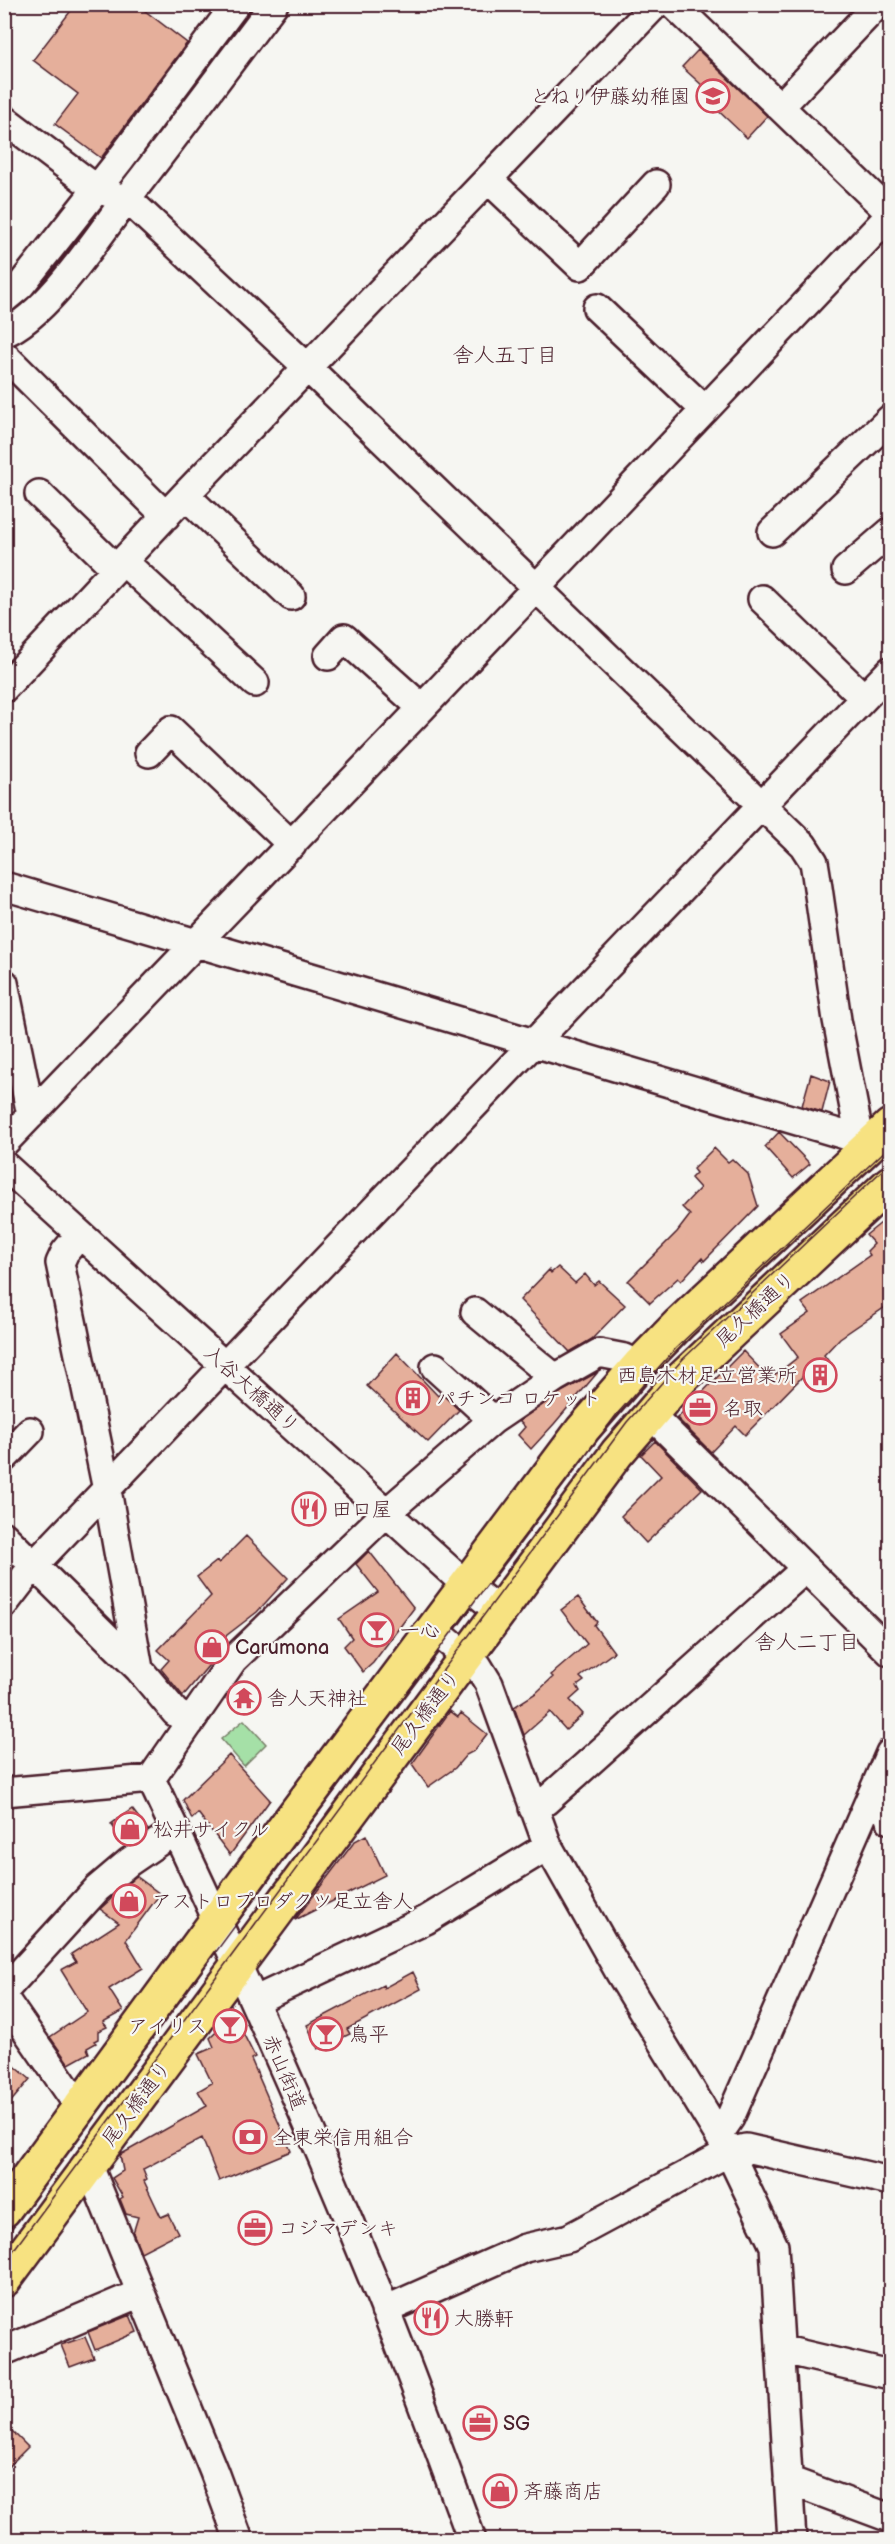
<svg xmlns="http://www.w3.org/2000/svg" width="895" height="2544" font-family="'Balsamiq Sans','Klee One',sans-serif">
  <rect width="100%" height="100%" fill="#f6f6f2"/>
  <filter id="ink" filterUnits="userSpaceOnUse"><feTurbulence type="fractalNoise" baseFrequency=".0167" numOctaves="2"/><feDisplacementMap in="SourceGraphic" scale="12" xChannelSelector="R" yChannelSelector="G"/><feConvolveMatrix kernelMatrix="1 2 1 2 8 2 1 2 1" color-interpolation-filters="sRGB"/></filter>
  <g filter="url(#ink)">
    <path fill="#a5e0a7" stroke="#788069" stroke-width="1.5" d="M245 5H264L41 299 5 325V306Z
      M244 1720 266 1744 244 1766 221 1739Z"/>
    <path fill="#e5af9b" stroke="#4a1f2b" stroke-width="1.5" d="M76 4H136L187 43 101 158 55 124 78 94 33 60Z
      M698 50 767 116 747 138 710 103 715 97 682 67Z
      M811 1074 830 1081 822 1112 802 1106Z
      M779 1132 810 1164 793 1178 765 1147Z
      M714 1148 728 1162 732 1159 748 1174 758 1206 704 1261 702 1258 681 1281 678 1278 650 1303 628 1281 677 1232 690 1215 682 1207 700 1188 691 1178 696 1173 693 1169Z
      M891 1215V1303L840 1338 824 1355 832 1366 827 1369 833 1377 816 1388 806 1373 745 1435 736 1426 711 1452 677 1418 743 1351 770 1379 798 1357 781 1334 810 1313 802 1303 870 1255 867 1251 874 1244 866 1235Z
      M558 1267 575 1283 585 1274 594 1285 599 1281 625 1305 592 1339 570 1352 520 1300 549 1270 551 1273Z
      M397 1353 438 1396 441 1393 459 1410 428 1442 367 1386Z
      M598 1372 554 1424 531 1449 518 1435 525 1427 519 1421 563 1391Z
      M655 1441 702 1489 646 1543 621 1516 661 1476 641 1455Z
      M246 1536 288 1578 257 1612 218 1642 224 1647 183 1696 161 1669 169 1660 158 1650 211 1596 197 1577 217 1561 219 1563Z
      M369 1551 414 1608 373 1663 363 1672 344 1646 352 1638 339 1619 378 1592 356 1564Z
      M578 1597 597 1622 594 1625 614 1652 580 1677 584 1681 577 1686 580 1691 570 1700 583 1714 566 1730 550 1712 524 1735 514 1707 536 1693 553 1677 551 1675 587 1644 561 1610Z
      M450 1711 458 1717 461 1713 487 1734 474 1751 466 1755 455 1768 428 1787 412 1764Z
      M229 1755 270 1800 230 1855 198 1813 192 1819 183 1800Z
      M132 1809 148 1830 126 1845 111 1824Z
      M366 1835 385 1875 295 1920 355 1841Z
      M136 1876 160 1894 126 1940 143 1968 109 1989 123 2011 103 2022 107 2027 98 2031V2039L94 2041 96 2043 87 2048 89 2053 69 2064 50 2037 87 2012 61 1970 76 1962 71 1954 119 1923 100 1909Z
      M413 1972 421 1989 347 2029 350 2034 318 2049 307 2025 383 1985 384 1988Z
      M234 2015 255 2057 251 2059 291 2151 219 2181 202 2138 143 2169 147 2179 144 2181 161 2217 168 2214 178 2233 141 2252 133 2233 138 2217 126 2214 120 2199 123 2197 112 2178 123 2171 120 2155 207 2106 198 2091 212 2083 198 2054 214 2047 210 2038Z
      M4 2057 30 2079 4 2110Z
      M130 2315 137 2332 95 2350 88 2332Z
      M85 2337 94 2358 70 2367 61 2345Z
      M4 2423 28 2447 4 2471Z"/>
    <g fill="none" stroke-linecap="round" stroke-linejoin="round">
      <defs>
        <path id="minor" d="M673 4 890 213
          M781 106 878 4
          M4 119 86 181 136 207 308 368 803 845 814 862 816 874 837 1020 858 1129 872 1143
          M489 180 580 266 656 184
          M4 299 21 285 119 161 236 4
          M597 308 705 410
          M4 333C46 316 96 239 124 202 175 137 224 70 274 4
          M4 355 166 516
          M39 494 116 569
          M185 495 291 596
          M772 532 890 419
          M123 561 255 683
          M846 570 890 532
          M762 599 864 698
          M328 656 344 638 422 708
          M4 688 185 495 656 4
          M149 753 171 730 292 845
          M4 886 875 1144
          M4 983 31 1115
          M4 1143 422 708 890 215
          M4 1165 466 1585 500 1612
          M80 1234 65 1252 60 1263 107 1490 139 1669
          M475 1312 555 1378
          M435 1367 493 1420
          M649 1413 890 1652
          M4 1458 30 1431
          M4 1536 139 1669 175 1712 190 1723
          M4 1604 34 1565 890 671
          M433 1629 478 1666 489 1684 548 1846 621 1975 729 2152 774 2246 792 2540
          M151 1779 233 1660 387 1512 493 1420 555 1378 599 1353 625 1358 639 1365
          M4 1792 151 1779C231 1947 307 2117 377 2289 411 2372 441 2456 472 2540
          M870 1799 887 1812 890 1820
          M533 1808 546 1801 805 1569
          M4 1991 97 1889 129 1862 176 1830
          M4 1998 80 2108
          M254 2001 426 1920 548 1846
          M719 2134 730 2118 890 1753
          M89 2166 214 2472 239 2540
          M385 2310 525 2248 569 2238 729 2152 746 2148 890 2181
          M780 2349 890 2375
          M4 2351 140 2293
          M788 2480 890 2518"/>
        <path id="major" d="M4 2210 285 1827 583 1429 639 1365 679 1324 890 1126
          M4 2280 617 1453 682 1378 890 1183"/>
      </defs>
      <use href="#minor" stroke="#4a1f2b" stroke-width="32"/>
      <use href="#major" stroke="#4a1f2b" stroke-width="38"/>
      <use href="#minor" stroke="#f6f6f2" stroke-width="27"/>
      <use href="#major" stroke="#f7e281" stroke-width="33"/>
      <path stroke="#4a1f2b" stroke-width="1.5" d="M4 2239 477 1598 617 1414 676 1348 890 1146
        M4 2263 627 1422 683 1359 890 1163"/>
    </g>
  </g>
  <defs>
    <symbol id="school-ring" viewBox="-11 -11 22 22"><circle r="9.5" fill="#f6f6f2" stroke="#d1495b" stroke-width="1.5"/><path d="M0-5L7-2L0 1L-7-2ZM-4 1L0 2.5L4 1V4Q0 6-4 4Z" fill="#d1495b"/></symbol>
    <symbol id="building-ring" viewBox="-11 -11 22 22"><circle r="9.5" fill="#f6f6f2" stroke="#d1495b" stroke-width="1.5"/><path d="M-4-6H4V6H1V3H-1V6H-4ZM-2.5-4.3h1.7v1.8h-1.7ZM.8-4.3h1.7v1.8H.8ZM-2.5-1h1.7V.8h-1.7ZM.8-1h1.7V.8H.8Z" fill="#d1495b"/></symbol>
    <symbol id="office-ring" viewBox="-11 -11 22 22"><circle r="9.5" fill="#f6f6f2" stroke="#d1495b" stroke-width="1.5"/><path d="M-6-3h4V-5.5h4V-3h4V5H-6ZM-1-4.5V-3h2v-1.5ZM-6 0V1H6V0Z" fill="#d1495b"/></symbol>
    <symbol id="restaurant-ring" viewBox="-11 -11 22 22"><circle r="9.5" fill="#f6f6f2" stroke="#d1495b" stroke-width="1.5"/><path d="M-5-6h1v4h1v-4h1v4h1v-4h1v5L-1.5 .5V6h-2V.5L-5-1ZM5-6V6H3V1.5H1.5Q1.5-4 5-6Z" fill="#d1495b"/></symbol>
    <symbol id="bar-ring" viewBox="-11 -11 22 22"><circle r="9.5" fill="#f6f6f2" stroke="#d1495b" stroke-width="1.5"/><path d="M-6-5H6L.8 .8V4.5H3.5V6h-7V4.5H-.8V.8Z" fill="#d1495b"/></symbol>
    <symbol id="shop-ring" viewBox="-11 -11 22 22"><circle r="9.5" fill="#f6f6f2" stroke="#d1495b" stroke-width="1.5"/><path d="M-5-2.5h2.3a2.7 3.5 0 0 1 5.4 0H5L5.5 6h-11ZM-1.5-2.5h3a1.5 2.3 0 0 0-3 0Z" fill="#d1495b"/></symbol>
    <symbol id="temple-ring" viewBox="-11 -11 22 22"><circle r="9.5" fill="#f6f6f2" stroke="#d1495b" stroke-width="1.5"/><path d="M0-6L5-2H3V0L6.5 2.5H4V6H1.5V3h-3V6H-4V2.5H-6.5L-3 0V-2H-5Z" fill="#d1495b"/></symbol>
    <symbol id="bank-ring" viewBox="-11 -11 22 22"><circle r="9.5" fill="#f6f6f2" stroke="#d1495b" stroke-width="1.5"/><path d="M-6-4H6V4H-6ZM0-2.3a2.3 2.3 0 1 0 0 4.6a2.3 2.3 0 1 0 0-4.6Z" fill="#d1495b"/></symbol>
  </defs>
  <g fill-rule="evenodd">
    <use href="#school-ring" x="694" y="77" width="38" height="38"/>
    <use href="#building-ring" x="801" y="1356" width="38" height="38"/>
    <use href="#building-ring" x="394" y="1379" width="38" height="38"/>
    <use href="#office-ring" x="681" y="1389" width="38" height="38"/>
    <use href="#restaurant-ring" x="290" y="1490" width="38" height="38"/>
    <use href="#bar-ring" x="358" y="1611" width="38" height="38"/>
    <use href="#shop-ring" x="193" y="1628" width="38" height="38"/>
    <use href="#temple-ring" x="225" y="1679" width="38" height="38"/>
    <use href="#shop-ring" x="111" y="1810" width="38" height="38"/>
    <use href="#shop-ring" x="110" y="1882" width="38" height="38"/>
    <use href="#bar-ring" x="211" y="2007" width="38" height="38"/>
    <use href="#bar-ring" x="307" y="2015" width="38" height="38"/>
    <use href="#bank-ring" x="231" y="2118" width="38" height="38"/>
    <use href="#office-ring" x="236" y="2209" width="38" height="38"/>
    <use href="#restaurant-ring" x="412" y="2299" width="38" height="38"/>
    <use href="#office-ring" x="461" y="2404" width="38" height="38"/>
    <use href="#shop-ring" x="481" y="2472" width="38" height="38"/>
  </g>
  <g text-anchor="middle" stroke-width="4.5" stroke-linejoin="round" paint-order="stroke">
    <g font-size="20" fill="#4a1f2b" stroke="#f6f6f2" text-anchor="start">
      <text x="690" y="103" text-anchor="end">とねり伊藤幼稚園</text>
      <text x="797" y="1382" text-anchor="end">西島木材足立営業所</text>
      <text x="436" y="1405">パチンコ ロケット</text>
      <text x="723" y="1415">名取</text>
      <text x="332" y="1516">田口屋</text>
      <text x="400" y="1637">一心</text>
      <text x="235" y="1654">Carumona</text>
      <text x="267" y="1705">舎人天神社</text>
      <text x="153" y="1836">松井サイクル</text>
      <text x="152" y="1908">アストロプロダクツ足立舎人</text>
      <text x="207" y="2033" text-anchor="end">アイリス</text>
      <text x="349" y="2041">鳥平</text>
      <text x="273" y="2144">全東栄信用組合</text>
      <text x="278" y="2235">コジマデンキ</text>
      <text x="454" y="2325">大勝軒</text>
      <text x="503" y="2430">SG</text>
      <text x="523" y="2498">斉藤商店</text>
    </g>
    <g font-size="20" fill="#4a1f2b" stroke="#f6f6f2">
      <text transform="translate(755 1309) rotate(-43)" y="7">尾久橋通り</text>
      <text transform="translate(252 1389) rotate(42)" y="7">入谷大橋通り</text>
      <text transform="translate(425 1712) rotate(-53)" y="7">尾久橋通り</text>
      <text transform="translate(285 2072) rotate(67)" y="7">赤山街道</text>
      <text transform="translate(136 2103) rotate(-53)" y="7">尾久橋通り</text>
    </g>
    <g font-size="21" fill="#4a1f2b" stroke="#f6f6f2">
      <text x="505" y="362">舎人五丁目</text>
      <text x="807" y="1649">舎人二丁目</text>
    </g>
  </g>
  <rect width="895" height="2544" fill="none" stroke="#f6f6f2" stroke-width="24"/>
  <rect x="12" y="12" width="871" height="2520" fill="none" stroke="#4a1f2b" stroke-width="2" filter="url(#ink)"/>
</svg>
